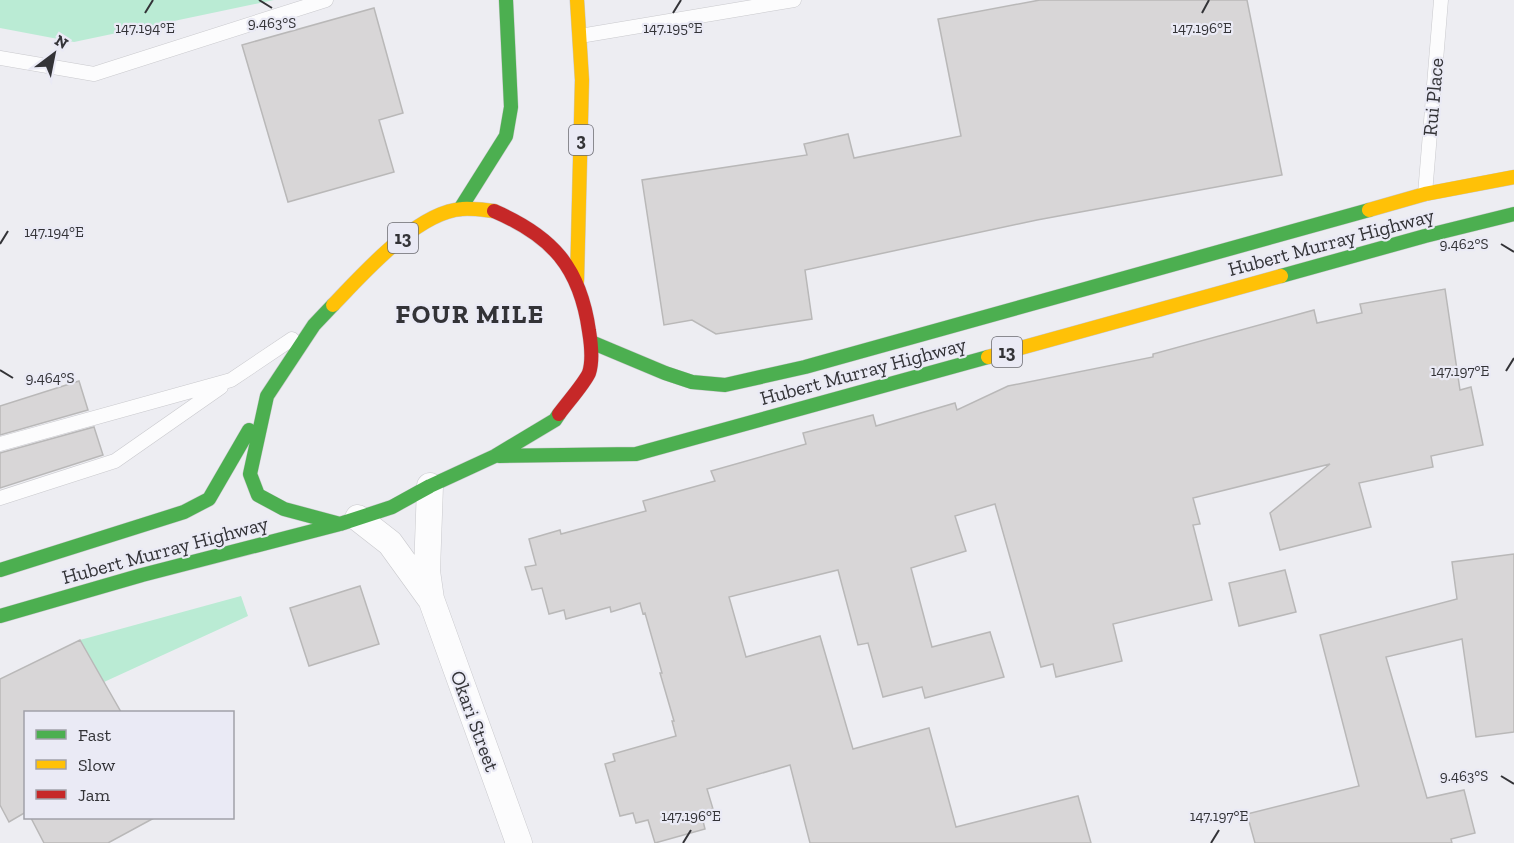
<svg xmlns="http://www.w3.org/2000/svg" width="1514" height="843" font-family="'Zilla Slab',serif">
  <rect width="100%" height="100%" fill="#ededf2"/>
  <path fill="#baebd4" d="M0 0H274L74 42 0 28Z
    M241 596 248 616 104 682 80 640Z"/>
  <path fill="#d8d6d7" stroke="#b9b8b8" stroke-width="1.5" d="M1040 0H1247L1282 175 1037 220 805 270 812 319 716 334 692 320 664 325 642 180 807 155 804 144 848 134 854 158 961 136 938 19Z
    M374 8 403 113 379 120 394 172 288 202 242 45Z
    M1445 289 1460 390 1471 387 1483 445 1431 456 1433 467 1359 483 1371 527 1280 550 1270 513 1330 464 1193 498 1200 524 1193 525 1212 600 1113 624 1122 661 1056 677 1053 664 1041 667 995 504 955 516 966 551 911 568 932 647 990 632 1004 677 925 698 922 687 883 697 868 643 858 645 838 570 729 597 746 657 820 636 853 749 929 728 956 827 1078 796 1091 843H810L790 765 707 789 713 809 701 813 705 829 655 843 648 820 636 823 633 813 620 816 605 764 615 761 613 754 676 736 672 721H674L660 673H662L645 613 643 614 640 603 611 612 610 607 566 619 564 610 549 614 542 588 532 590 525 567 536 565 529 539 560 530 561 534 646 511 643 501 715 481 711 471 806 444 803 433 873 415 876 426 955 403 957 410 1008 386 1153 357V354L1314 310 1317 323 1362 313 1360 304Z
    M79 381 88 410 0 435V406Z
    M94 427 103 455 0 488V453Z
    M1514 554V732L1476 737 1462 639 1386 657 1427 798 1464 790 1475 833 1451 839 1452 843H1255L1247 814 1359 786 1320 635 1457 599 1452 562Z
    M1285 570 1296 612 1239 626 1229 583Z
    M360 586 379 644 309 666 290 608Z
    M80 640 121 712H26V812L9 822 0 805V679Z
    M31 818H154L108 843H44Z"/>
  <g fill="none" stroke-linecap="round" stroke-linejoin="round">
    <defs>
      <path id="lane" d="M580 36 794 0
        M0 58 94 74 326 0
        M1425 194 1441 0
        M0 444 231 380 292 339
        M0 498 115 461 221 387"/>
      <path id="street" d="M430 486 427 571 431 599 519 843
        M358 518 390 543 429 597"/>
      <path id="fast" d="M460 209 506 136 511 107 506 0
        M1281 276 1425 236 1514 214
        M333 305 314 325 267 396 250 474 258 495 284 509 340 524
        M591 342 665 373 692 382 725 385 805 367 1369 210
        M499 456 636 454 988 357
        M0 570 184 512 209 499 249 430
        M0 616 142 575 340 524 392 507 430 486 495 456 555 420 559 414"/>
      <path id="slow" d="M577 0 582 80 577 281
        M1369 210 1425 194 1514 177
        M333 305C363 274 417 212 462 209 472 208 484 210 494 211
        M988 357 1281 276"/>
      <path id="jam" d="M494 211C552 236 580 267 589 331 591 343 593 361 589 373 584 384 567 403 559 414"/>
    </defs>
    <use href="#lane" stroke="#c9c9cd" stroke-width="15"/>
    <use href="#street" stroke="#c9c9cd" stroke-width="27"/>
    <use href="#fast" stroke="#c9c9cd" stroke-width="15"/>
    <use href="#slow" stroke="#c9c9cd" stroke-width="15"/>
    <use href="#jam" stroke="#c9c9cd" stroke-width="15"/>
    <use href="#lane" stroke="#fcfcfd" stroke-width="14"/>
    <use href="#street" stroke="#fcfcfd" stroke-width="26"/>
    <use href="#fast" stroke="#4caf50" stroke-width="14"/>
    <use href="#slow" stroke="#ffc107" stroke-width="14"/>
    <use href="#jam" stroke="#c62828" stroke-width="14"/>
  </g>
  <path fill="none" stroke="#333337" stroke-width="2" d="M259 0 272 8M145 13 153 0M673 13 681 0M1202 13 1209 0M0 244 8 231M1501 244 1514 252M0 370 13 378M1506 371 1514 358M1501 776 1514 784M683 843 691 830M1211 843 1219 830"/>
  <g text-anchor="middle" stroke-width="4.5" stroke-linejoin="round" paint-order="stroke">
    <g fill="#eaeaf5" stroke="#6a6a70" stroke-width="1.5">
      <rect x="569" y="125" width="24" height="30" rx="4.5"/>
      <rect x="388" y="223" width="30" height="30" rx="4.5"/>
      <rect x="992" y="337" width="30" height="30" rx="4.5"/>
    </g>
    <g font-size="18" font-weight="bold" fill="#333337">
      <text x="581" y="146">3</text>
      <text x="403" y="244">13</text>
      <text x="1007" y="358">13</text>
    </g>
    <g font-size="20" fill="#333337" stroke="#eaeaf5">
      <text transform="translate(1433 97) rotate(-85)" y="7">Rui Place</text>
      <text transform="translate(1331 242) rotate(-15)" y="7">Hubert Murray Highway</text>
      <text transform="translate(863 371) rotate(-15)" y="7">Hubert Murray Highway</text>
      <text transform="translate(165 550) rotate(-15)" y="7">Hubert Murray Highway</text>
      <text transform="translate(475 721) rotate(70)" y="7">Okari Street</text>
    </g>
    <g font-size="26" font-weight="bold" letter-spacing="1.5" fill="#333337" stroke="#eaeaf5">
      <text x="470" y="323">FOUR MILE</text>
    </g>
  </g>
  <g font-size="15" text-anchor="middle" fill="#333337" stroke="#eaeaf5" stroke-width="4.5" stroke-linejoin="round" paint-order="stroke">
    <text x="272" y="28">9.463°S</text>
    <text x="145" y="33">147.194°E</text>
    <text x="673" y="33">147.195°E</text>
    <text x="1202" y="33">147.196°E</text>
    <text x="54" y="237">147.194°E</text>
    <text x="1464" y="249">9.462°S</text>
    <text x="1460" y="376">147.197°E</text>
    <text x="50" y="383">9.464°S</text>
    <text x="1464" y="781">9.463°S</text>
    <text x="691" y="821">147.196°E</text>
    <text x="1219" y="821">147.197°E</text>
  </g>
  <rect x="24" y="711" width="210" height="108" fill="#eaeaf5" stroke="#a1a1a9" stroke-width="1.5"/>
  <rect x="36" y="730" width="30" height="9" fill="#4caf50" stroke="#a1a1a9" stroke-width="1.5"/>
  <text x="78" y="741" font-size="18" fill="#333337">Fast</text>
  <rect x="36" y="760" width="30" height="9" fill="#ffc107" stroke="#a1a1a9" stroke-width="1.5"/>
  <text x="78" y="771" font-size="18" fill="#333337">Slow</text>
  <rect x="36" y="790" width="30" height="9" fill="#c62828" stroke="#a1a1a9" stroke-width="1.5"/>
  <text x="78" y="801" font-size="18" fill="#333337">Jam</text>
  <g transform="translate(54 54) rotate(32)" stroke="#eaeaf5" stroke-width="4.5" paint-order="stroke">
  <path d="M0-4.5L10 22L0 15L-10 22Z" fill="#333337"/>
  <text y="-9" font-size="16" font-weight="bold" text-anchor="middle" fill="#333337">N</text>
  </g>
</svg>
